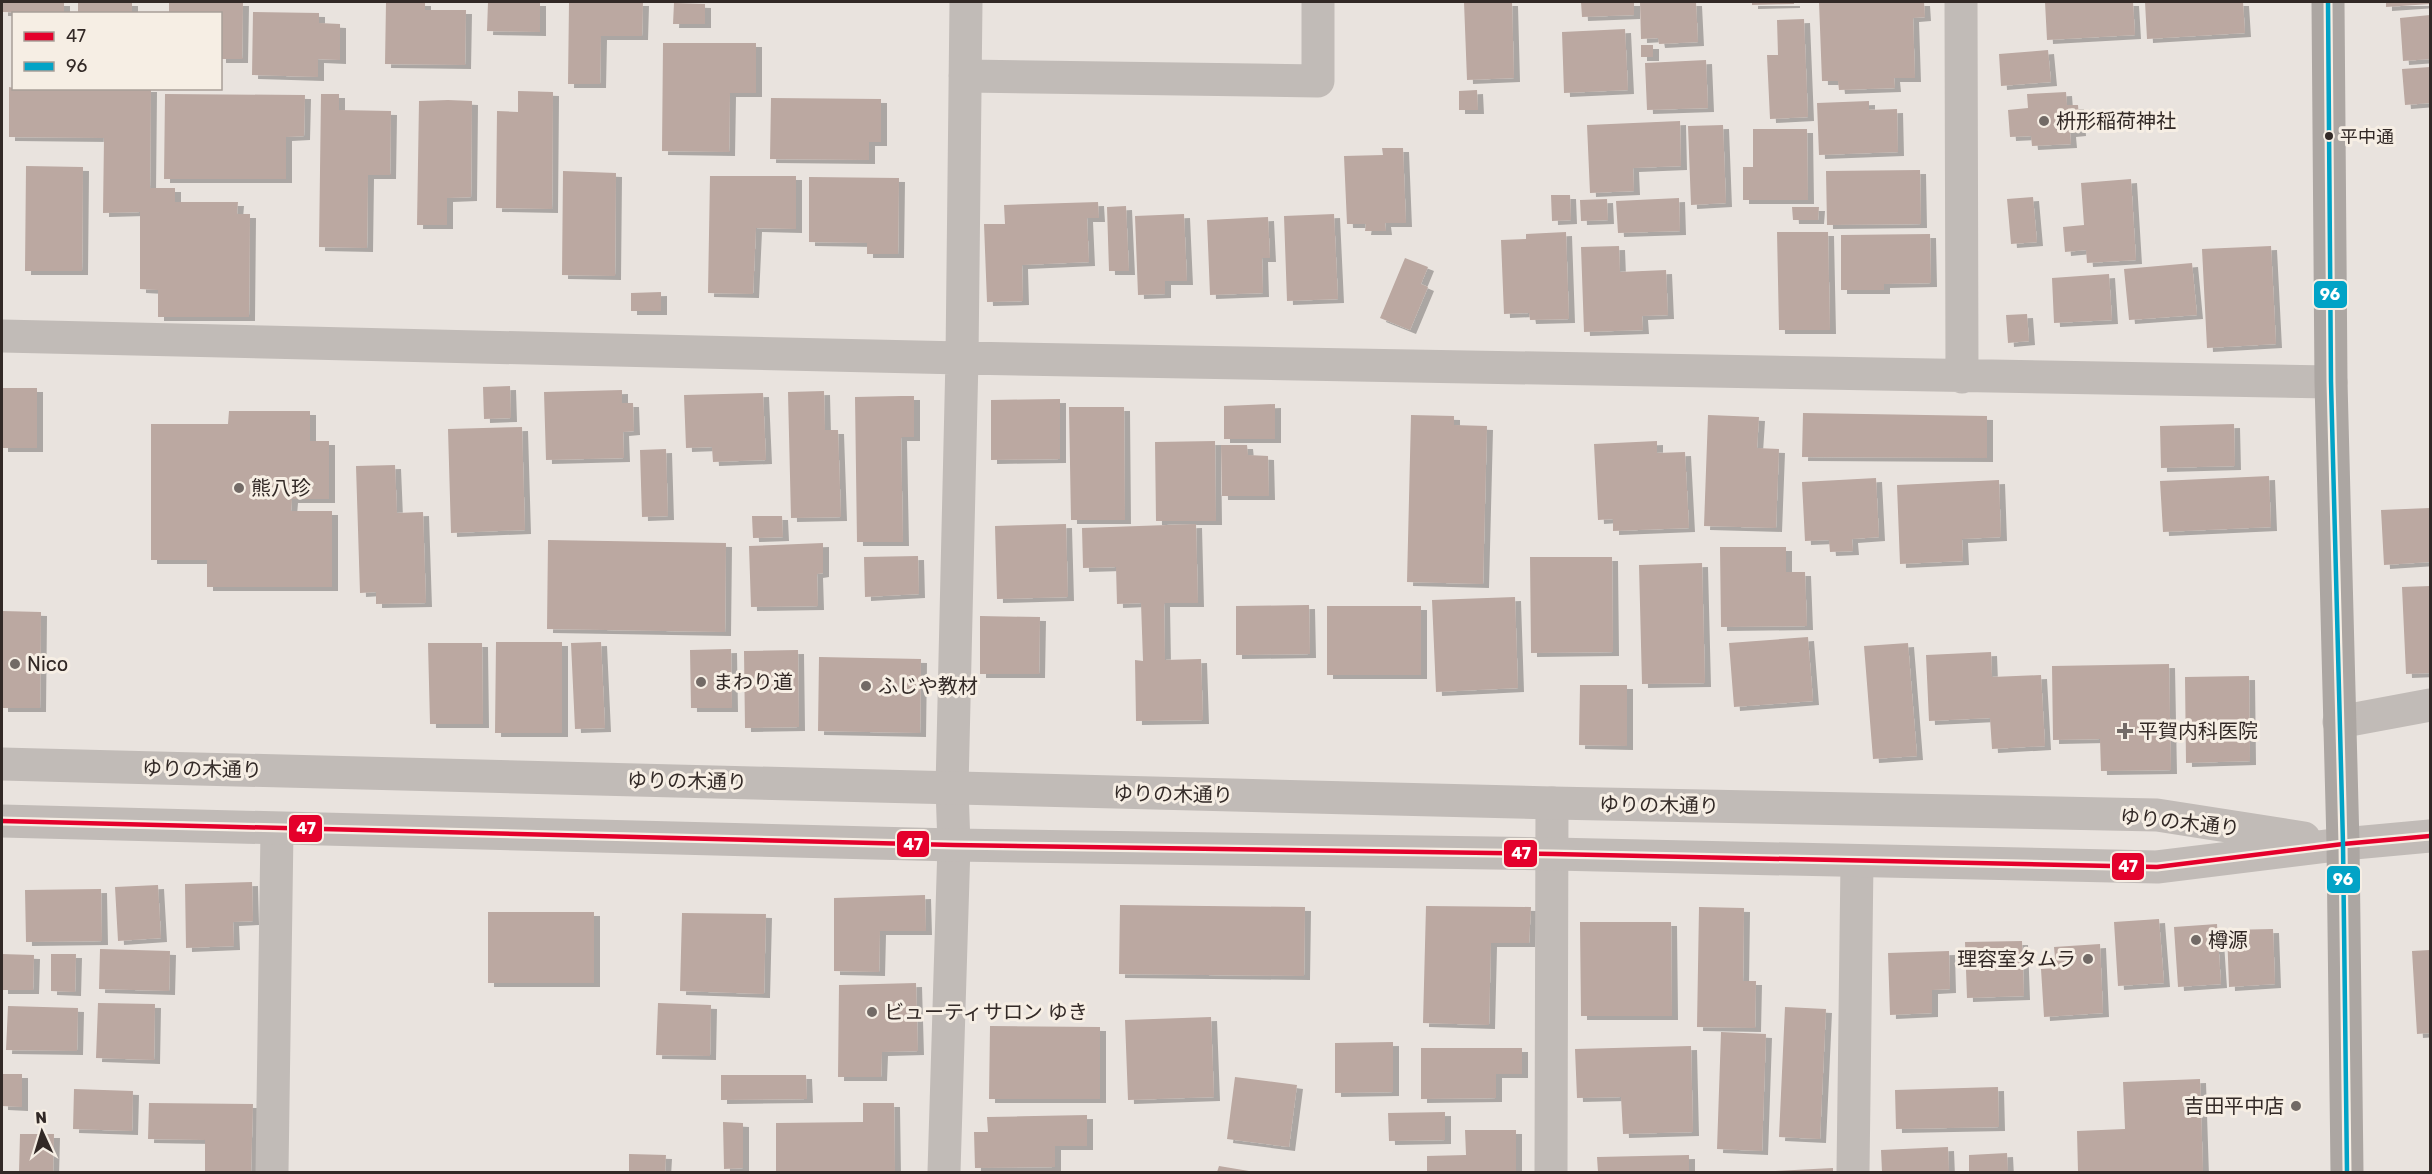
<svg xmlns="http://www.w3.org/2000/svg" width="2432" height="1174" font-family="Rubik,'Noto Sans JP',sans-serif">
  <defs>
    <filter id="shadow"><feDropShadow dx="6" dy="4" stdDeviation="0" flood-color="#0004"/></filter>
  </defs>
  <rect width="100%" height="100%" fill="#e9e3de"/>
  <path fill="#bba8a1" filter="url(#shadow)" d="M2 2H64V13L2 12Z
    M78 2H132V14H78Z
    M169 2H243L242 59H220V14H169Z
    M386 2H425V10H466L465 65 385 64Z
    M488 2H540V32L487 31Z
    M569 2H643L642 36H601L600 84H568Z
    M1464 2H1512L1514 78 1467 80Z
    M1581 2H1634V15L1582 17Z
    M1640 2H1696L1698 42 1659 44 1658 38 1641 39Z
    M1752 2H1794V4L1752 5Z
    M1819 2H1924L1925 17 1913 18 1915 78H1894L1895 88 1839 90 1838 81H1822Z
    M2045 2H2133L2135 35 2047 40Z
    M2145 2H2243L2245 33 2147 39Z
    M2386 2H2430V4L2386 7Z
    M674 3 705 4V24H673Z
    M253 12 319 13V23L340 24V60L318 59V77L252 75Z
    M2430 15V59L2403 61 2400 18Z
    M1804 19 1808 117 1770 119 1767 55H1778L1777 20Z
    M1625 29 1628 90 1564 93 1562 32Z
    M663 43H756V93H730L729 152 662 151Z
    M1641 45H1653V57H1641Z
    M2048 50 2051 82 2001 86 1999 54Z
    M1706 60 1708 108 1647 110 1645 63Z
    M2430 67V103L2405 105 2402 69Z
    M9 87 14 88H151L150 188H175V202H238L237 214H250L249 317H158V290L140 289V212L103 213 104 138 9 137Z
    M1477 90 1478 110H1459V91Z
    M518 91 553 92 552 209 496 208 497 111 518 112Z
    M2066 92 2067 105H2078L2080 132 2070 133 2071 144 2032 146 2031 136 2010 137 2008 110 2028 108 2027 94Z
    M165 94 305 95 304 136 286 137V179H164Z
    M321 94H339V110L391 111 390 175H368L367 248 319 247Z
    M771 98 881 99V142H869V160L770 159Z
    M448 100 472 101 471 197 447 198V225H417L419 101Z
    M1869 101V110L1897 109 1898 152 1819 155 1817 103Z
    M1680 121 1681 166 1633 168 1634 191 1590 193 1587 125Z
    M1723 125 1726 203 1691 205 1688 126Z
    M1753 129H1807L1808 200H1743V167H1753Z
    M1382 148H1403L1406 223H1385L1386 231H1365L1366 224H1347L1344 156 1383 155Z
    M26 166 83 167 82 271H25Z
    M1920 170 1921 224 1827 225 1826 171Z
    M563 171 616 173 615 276 562 275Z
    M710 176H796V229L756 228 753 294 708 293Z
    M809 177 899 178 898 254H867V243L809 242Z
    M2131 179 2136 260 2087 263 2086 250 2065 252 2063 227 2084 225 2081 183Z
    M1551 195H1570L1571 220 1552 221Z
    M2033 197 2037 242 2011 244 2007 199Z
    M1679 198 1680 231 1618 233 1616 201Z
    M1607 199 1608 220 1581 221 1580 200Z
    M1098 202 1099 218H1087L1089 262 1022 265 1023 301 987 302 984 224H1005L1004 205Z
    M1126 206 1129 271H1109L1107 207Z
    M1792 207H1819L1818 220H1793Z
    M1184 214 1187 281H1165V294L1138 295 1135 216Z
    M1334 214 1338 299 1287 301 1284 216Z
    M1268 217 1270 258H1262L1263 293 1210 295 1207 220Z
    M1566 232 1569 319 1530 320 1529 313 1504 314 1501 240 1526 239V234Z
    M1777 232H1828L1830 330H1779Z
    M1930 234 1931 283 1884 284V290H1841V235Z
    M1619 246 1620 272 1666 270 1668 315 1642 316 1643 330 1584 332 1581 247Z
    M2271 246 2276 344 2207 348 2202 249Z
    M1405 258 1428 267 1421 284 1428 287 1410 330 1380 318Z
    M2192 263 2197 315 2129 320 2124 269Z
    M2109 274 2112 320 2054 323 2052 278Z
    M661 292V311H631V293Z
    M2027 314 2029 341 2008 343 2006 315Z
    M510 386 511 418 484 419 483 387Z
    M2 388H37V448H2Z
    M622 390V403H633L634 431 623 432 624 458 546 460 544 392Z
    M824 391 825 430H838L841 517 791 518 788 392Z
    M763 393 766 460 713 462 712 447 686 448 684 395Z
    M901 396H914V437H901L903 542H857L855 397Z
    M1060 399V459L991 460V400Z
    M1275 404V439H1224V406Z
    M1069 407H1124L1125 520H1071Z
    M229 411H310V441H329V499H292L291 511H332V587H207V560H151V424H228Z
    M1803 413 1987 416V458L1802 457Z
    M1411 415 1454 416V425L1487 426 1483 584 1407 582Z
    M1708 415 1759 417 1757 448 1779 449 1776 528 1704 526Z
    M2234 424 2235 466 2161 468 2160 426Z
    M522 427 525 530 451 533 448 429Z
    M1215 441 1216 521H1156L1155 442Z
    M1657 441V453L1685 452 1689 528 1613 531V519L1598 520 1594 444Z
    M1221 445H1247L1248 455 1268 456 1269 496H1222Z
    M666 449 668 516 642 517 640 450Z
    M395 465 397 513 423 512 426 603 376 604V592L360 593 356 466Z
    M2269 476 2271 527 2163 532 2160 481Z
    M1876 478 1879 537 1852 539 1853 551 1830 552 1829 540 1805 541 1802 482Z
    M1999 480 2001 537 1962 539 1963 561 1900 564 1897 485Z
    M2430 508V562L2384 565 2381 510Z
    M752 516H782L783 537 753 538Z
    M1066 524 1068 597 997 599 995 526Z
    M1196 524 1198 603H1164L1165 660 1201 659 1203 720 1136 721 1135 660 1143 661 1141 603 1117 604 1116 567 1083 568 1082 528Z
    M548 540 726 543 725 632 547 629Z
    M823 543V573L817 574 818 606 751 607 749 546Z
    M1720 547H1786V572H1805L1807 626 1721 627Z
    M918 556 919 594 865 597 864 557Z
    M1530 557H1612L1613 652 1531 653Z
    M1702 563 1705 683 1642 684 1639 565Z
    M2430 586V673L2406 674 2402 587Z
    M1515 597 1518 688 1436 692 1432 600Z
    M1309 605 1310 654 1236 655V606Z
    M1327 606H1421V675H1327Z
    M2 611 41 612 40 708H2Z
    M980 616 1040 617 1039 674H980Z
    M1808 637 1813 701 1734 707 1729 643Z
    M496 642H562V733H495Z
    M601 642 605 728 575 729 571 643Z
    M428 643H482L483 724H430Z
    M1908 643 1917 756 1873 759 1864 646Z
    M731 649 732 708H691L690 650Z
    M798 650 799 727 745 728 744 651Z
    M1991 652 1992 677 2041 675 2045 746 1992 749 1990 718 1929 721 1926 655Z
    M819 657 921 659 920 733 818 731Z
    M2169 664 2171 770 2101 771 2100 739 2053 740 2052 666Z
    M2249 676 2250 761 2186 763 2185 677Z
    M1580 685H1627V746L1579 745Z
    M252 882 253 921 233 922 234 946 186 948 185 884Z
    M158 885 161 938 118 941 115 887Z
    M101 889 102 941 26 942 25 890Z
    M925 895 926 931H880L879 972 834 971V898Z
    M1120 905 1305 907 1304 976 1119 974Z
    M1426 906 1531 907 1529 943H1491L1489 1025 1423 1023Z
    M1699 907 1744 908 1743 981H1756L1755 1028 1697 1027Z
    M488 912H594V983H488Z
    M682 913 766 914 764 994 680 991Z
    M2159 919 2164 983 2118 986 2114 922Z
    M1580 922H1671L1672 1016H1581Z
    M2217 924 2221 984 2178 987 2174 927Z
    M2273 929 2275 984 2229 987 2227 930Z
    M2022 941 2024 996 1967 998 1965 942Z
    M2100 944 2103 1013 2044 1017 2041 969 2056 968 2054 947Z
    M100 949 170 951 169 991 99 989Z
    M2430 950V1033L2417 1034 2412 951Z
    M1949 951 1950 989 1932 990V1013L1890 1015 1888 953Z
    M2 954 34 955 33 990H2Z
    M51 954H76L75 992 51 991Z
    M916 983 918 1051 882 1052 881 1077H838L839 985Z
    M98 1003 155 1004 154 1060 96 1058Z
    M658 1003 711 1005 710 1056 656 1055Z
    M8 1006 78 1008 77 1051 6 1050Z
    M1785 1007 1826 1009 1820 1139 1779 1137Z
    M1211 1017 1214 1097 1128 1100 1125 1020Z
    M990 1026 1100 1027V1099H989Z
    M1721 1032 1766 1034 1762 1151 1717 1149Z
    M1393 1042V1092L1335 1093V1043Z
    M1691 1046 1693 1132 1623 1134 1621 1097 1577 1098 1575 1049Z
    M1421 1048H1522V1074H1496V1098L1421 1099Z
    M2 1074H22V1107L2 1106Z
    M721 1075H806L807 1099 721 1100Z
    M1235 1077 1297 1085 1289 1147 1227 1139Z
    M2200 1079 2203 1172H2078L2077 1131 2125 1129 2123 1082Z
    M1998 1087 1999 1127 1896 1129 1895 1090Z
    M74 1089 133 1091 132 1131 73 1129Z
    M149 1103 253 1104 251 1172H205V1140L148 1139Z
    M863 1103H894L895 1172H776V1123L863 1122Z
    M1445 1112V1140L1389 1141 1388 1113Z
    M1087 1115V1146H1055V1167L975 1168 974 1132H988L987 1117Z
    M723 1122 743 1123V1168L724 1169Z
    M1465 1130H1516V1172H1427V1156L1466 1155Z
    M20 1134H54L53 1172H19Z
    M1948 1147 1949 1172H1882L1881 1150Z
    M2007 1153 2008 1172H1969V1155Z
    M629 1154 666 1155 665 1172H629Z
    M1689 1155V1172H1598L1597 1157Z
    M1219 1166 1249 1171 1248 1172H1217Z
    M1833 1168V1172H1775V1171Z"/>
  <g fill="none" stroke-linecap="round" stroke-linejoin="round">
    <path stroke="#c1bbb7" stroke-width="33" d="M1961 2 1962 377
      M965 76 1318 81V2
      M2 336 962 358 2331 382
      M2339 722 2430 705
      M272 1172 277 830
      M944 1172 954 845 952 788 962 358 966 2
      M1551 1172 1552 803
      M1853 1172 1857 861"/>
    <path stroke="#c1bbb7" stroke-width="33" d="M2 764 1552 803 2157 815 2304 838
      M2 821 954 845 1553 854 2157 867 2343 844 2430 836"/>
    <path stroke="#aca6a2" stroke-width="33" d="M2328 2 2331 382 2343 844 2347 1172"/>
    <defs>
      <path id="bus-1" d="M2 821 954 845 1553 854 2157 867 2343 844 2430 836"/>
      <path id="bus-2" d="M2328 2 2331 382 2343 844 2347 1172"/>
    </defs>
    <use href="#bus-1" stroke="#f6eee4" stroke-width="9"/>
    <use href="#bus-2" stroke="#f6eee4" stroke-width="9"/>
    <use href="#bus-1" stroke="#e4002b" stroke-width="4.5"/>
    <use href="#bus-2" stroke="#02a3c6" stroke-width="4.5"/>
  </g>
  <g fill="#726a66" stroke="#f6eee4" stroke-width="2">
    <circle cx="2044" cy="121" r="6"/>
    <circle cx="239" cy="488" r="6"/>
    <circle cx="15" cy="664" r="6"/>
    <circle cx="701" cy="682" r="6"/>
    <circle cx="866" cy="686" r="6"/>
    <path d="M2122 722h6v6h6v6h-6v6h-6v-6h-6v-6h6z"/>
    <circle cx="2196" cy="940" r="6"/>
    <circle cx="2088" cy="959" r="6"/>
    <circle cx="872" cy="1012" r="6"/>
    <circle cx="2296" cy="1106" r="6"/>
  </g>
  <circle fill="#322926" stroke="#f6eee4" stroke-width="2" cx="2329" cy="136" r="5"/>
  <g text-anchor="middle" stroke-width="6" stroke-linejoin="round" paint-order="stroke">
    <g font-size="18" fill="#322926" stroke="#f6eee4" text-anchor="start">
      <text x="2340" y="143">平中通</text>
    </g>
    <g font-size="20" fill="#322926" stroke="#f6eee4" text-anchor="start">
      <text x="2056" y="128">枡形稲荷神社</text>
      <text x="251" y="495">熊八珍</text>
      <text x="27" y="671">Nico</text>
      <text x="713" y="689">まわり道</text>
      <text x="878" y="693">ふじや教材</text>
      <text x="2138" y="738">平賀内科医院</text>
      <text x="2208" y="947">樽源</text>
      <text x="2076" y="966" text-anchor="end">理容室タムラ</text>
      <text x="884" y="1019">ビューティサロン ゆき</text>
      <text x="2284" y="1113" text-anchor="end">吉田平中店</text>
    </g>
    <g font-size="20" fill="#322926" stroke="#f6eee4">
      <text transform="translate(202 769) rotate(1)" y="7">ゆりの木通り</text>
      <text transform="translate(687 781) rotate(1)" y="7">ゆりの木通り</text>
      <text transform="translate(1173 794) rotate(1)" y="7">ゆりの木通り</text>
      <text transform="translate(1659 805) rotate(1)" y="7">ゆりの木通り</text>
      <text transform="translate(2180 822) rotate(6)" y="7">ゆりの木通り</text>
    </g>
  </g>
  <g stroke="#f6eee4" stroke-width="2">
    <rect x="2313" y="280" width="35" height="29" rx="6" fill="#02a3c6"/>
    <rect x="288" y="814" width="35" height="29" rx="6" fill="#e4002b"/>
    <rect x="896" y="830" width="34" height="28" rx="6" fill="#e4002b"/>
    <rect x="1503" y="839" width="35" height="29" rx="6" fill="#e4002b"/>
    <rect x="2111" y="852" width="34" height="29" rx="6" fill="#e4002b"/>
    <rect x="2326" y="865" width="35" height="29" rx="6" fill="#02a3c6"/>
  </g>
  <g font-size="16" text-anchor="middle" font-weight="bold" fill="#fff">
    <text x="2330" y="300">96</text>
    <text x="306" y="834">47</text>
    <text x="913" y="850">47</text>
    <text x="1521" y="859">47</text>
    <text x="2128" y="872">47</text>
    <text x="2343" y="885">96</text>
  </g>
  <rect width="2432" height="1174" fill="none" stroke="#322926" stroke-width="6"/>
  <rect x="12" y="12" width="210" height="78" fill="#f6eee4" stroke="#a89f98" stroke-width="1.5"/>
  <rect x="24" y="32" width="30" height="9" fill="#e4002b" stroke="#a89f98" stroke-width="1.5"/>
  <text x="66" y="42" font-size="18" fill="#322926">47</text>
  <rect x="24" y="62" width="30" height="9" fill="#02a3c6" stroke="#a89f98" stroke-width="1.5"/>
  <text x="66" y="72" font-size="18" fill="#322926">96</text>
  <g transform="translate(42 1132) rotate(356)" stroke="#f6eee4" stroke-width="4.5" paint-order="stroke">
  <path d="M0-4.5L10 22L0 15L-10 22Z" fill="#322926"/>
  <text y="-9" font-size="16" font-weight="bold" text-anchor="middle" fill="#322926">N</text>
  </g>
</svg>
